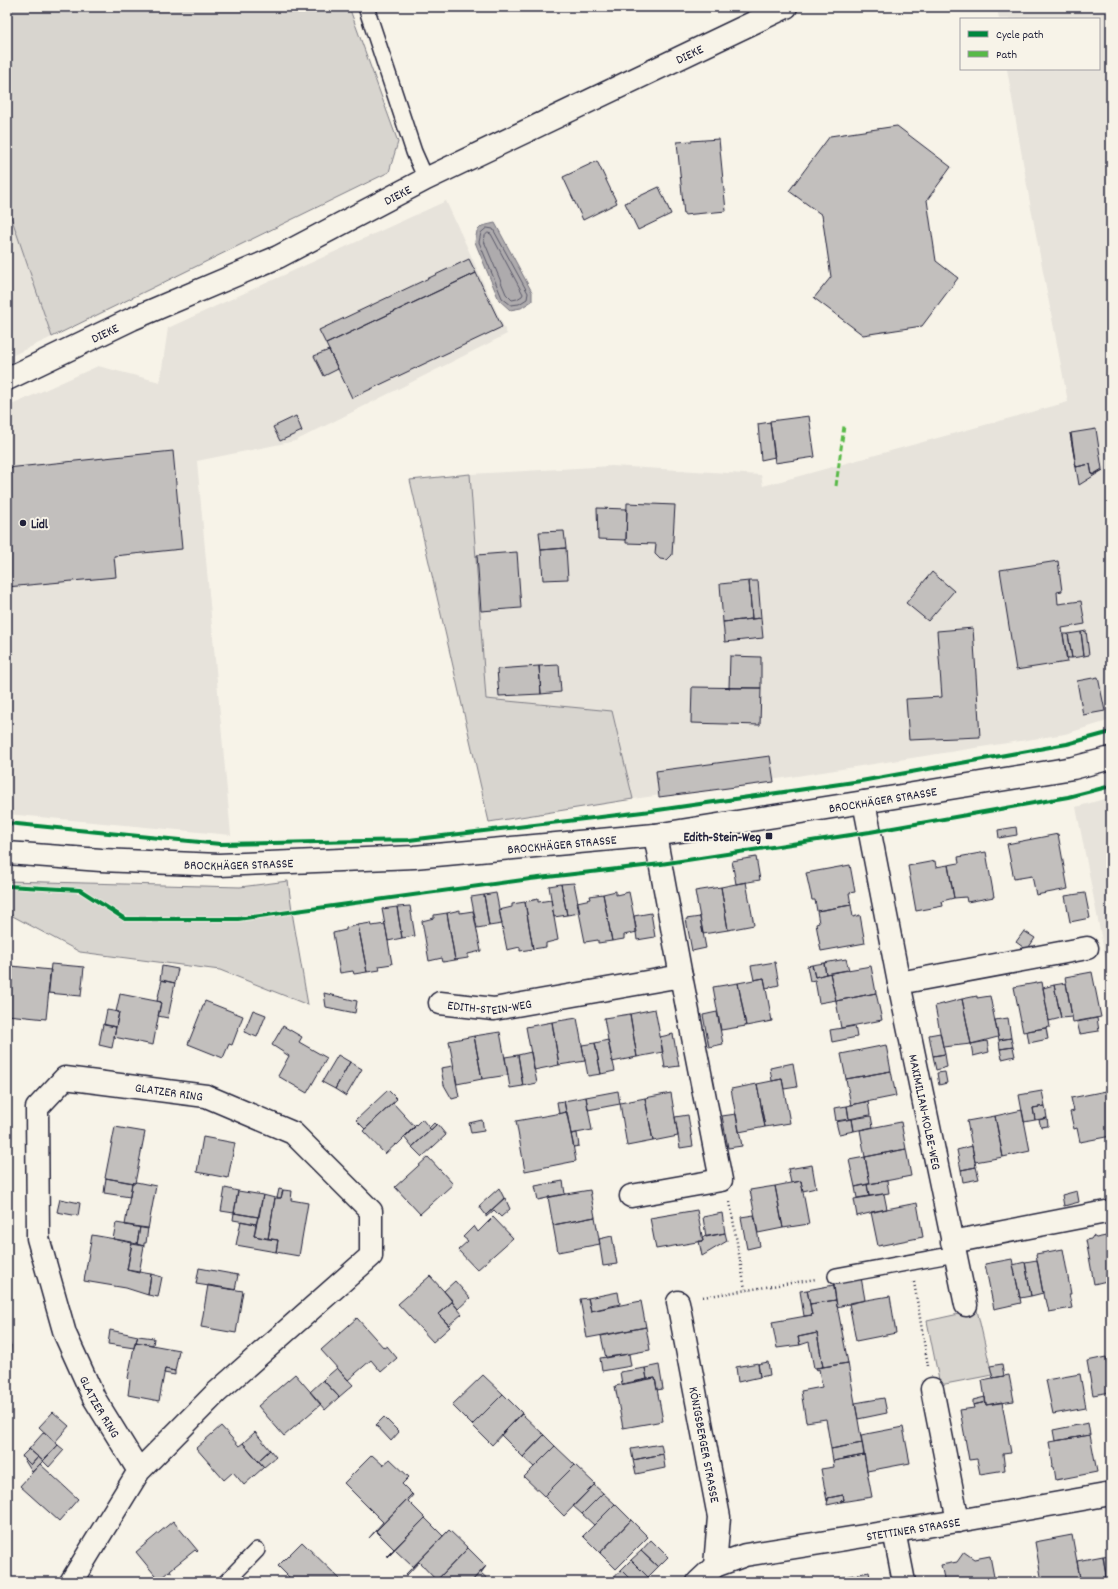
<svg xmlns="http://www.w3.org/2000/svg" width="1118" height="1589" font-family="Dekko,sans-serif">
  <rect width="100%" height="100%" fill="#f7f3e8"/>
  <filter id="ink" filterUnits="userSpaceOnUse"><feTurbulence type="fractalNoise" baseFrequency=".025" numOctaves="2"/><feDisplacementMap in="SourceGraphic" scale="8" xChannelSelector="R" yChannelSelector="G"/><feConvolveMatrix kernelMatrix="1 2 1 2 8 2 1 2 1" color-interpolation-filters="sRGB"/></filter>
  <g filter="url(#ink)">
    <path fill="#e7e3db" d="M997 7H1111V720L1065 734 784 778 633 799 611 711 486 699 470 474 612 466 761 475 763 486 1068 402 1030 203 1007 69H1099V19H999Z
      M446 201 507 334 295 441 197 461 231 835 7 814V407L98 366 160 382 168 328Z
      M7 205 52 337 7 358Z
      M1111 797V987L1076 807Z"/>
    <path fill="#d8d5cf" stroke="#7d7c85" d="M7 7H349L398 142 389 172 52 337 7 205Z
      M470 474 486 699 612 711 633 799 489 822 410 480Z
      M7 881 240 887 288 881 293 918 308 1005 220 970 80 952 7 913Z
      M977 1310 992 1375 940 1385 927 1321Z"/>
    <path fill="#aeabad" stroke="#76747f" d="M495 223 532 292V301L521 308 510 310 499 300 475 242 477 231 482 226Z"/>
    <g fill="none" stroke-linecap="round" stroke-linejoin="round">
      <path stroke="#5a5969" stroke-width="1" d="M487 228 493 229 528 293 527 299 519 304 511 305 502 298 479 242 481 233Z
        M488 233 491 234 523 294 522 296 517 299 512 300 506 294 484 241 485 236Z"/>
    </g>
    <path fill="#c2bfbd" stroke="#22223b" d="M897 126 951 167 927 200 936 261 958 278 922 326 863 335 814 298 831 277 822 215 789 191 830 136Z
      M719 139 726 211 684 215 677 142Z
      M597 161 617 203 583 220 563 177Z
      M659 187 671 214 638 230 625 203Z
      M469 259 476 273 326 344 319 330Z
      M476 273 502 327 352 398 326 344Z
      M329 350 338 369 324 376 314 356Z
      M296 416 302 431 280 441 273 427Z
      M809 416 815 457 775 463 770 421Z
      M770 422 775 457 761 460 758 424Z
      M1096 429 1102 469 1092 475 1090 464 1076 467 1071 433Z
      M1070 433 1076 467 1090 464 1092 475 1103 470 1079 485Z
      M173 451 182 549 114 556 116 577 7 587V468Z
      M627 503 675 505 672 555 667 560 660 559 655 554 656 544 626 543Z
      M597 508 627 509 626 540 598 539Z
      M564 531 566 548 541 550 539 532Z
      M566 548 568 579 543 580 541 550Z
      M517 552 521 608 481 611 477 555Z
      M1058 561 1062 591 1057 592 1058 604 1081 601 1085 624 1062 628 1067 662 1016 670 1000 570Z
      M932 572 954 591 928 621 906 603Z
      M749 581 752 619 723 622 720 584Z
      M749 581H758L761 618 752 619Z
      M761 618 763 638 725 642 723 622Z
      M973 628 980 737 909 740 906 699 942 697 937 631Z
      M1086 631 1089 655 1084 656 1081 632Z
      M1081 632 1084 656 1072 658 1068 634Z
      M1063 634H1068L1072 658H1067Z
      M730 656 761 657V688H729Z
      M559 665 561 692 541 694 539 666Z
      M539 666 541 694 499 696 497 669Z
      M1098 677 1105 711 1083 715 1077 681Z
      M692 687 761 688 760 725 691 723Z
      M770 756 774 782 659 797 656 771Z
      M1016 827 1017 835 999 838 998 830Z
      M1058 834 1068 889 1036 895 1032 876 1014 879 1007 844Z
      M986 852 994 897 967 902 966 897 954 898 948 865 959 863 958 857Z
      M756 857 760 880 736 884 732 861Z
      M935 861 936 867 948 865 954 898 942 901 943 906 916 911 908 866Z
      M850 865 855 892 849 893 851 905 817 911 815 900H812L806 873Z
      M746 882 754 925 728 930 721 887Z
      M574 883 580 913 567 915 561 884Z
      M561 884 567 915 554 917 549 886Z
      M721 887 728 930 703 934 695 891Z
      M616 891V895L629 892 637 932 624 935V939L612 941 603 894Z
      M496 893 502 924 489 926 484 895Z
      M1085 893 1090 918 1070 922 1065 896Z
      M603 894 612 941 598 943V940L585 942 577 902 591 899 590 896Z
      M484 895 489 926 477 928 471 897Z
      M538 899V902L551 900 558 940 546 943V947L533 949 525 902Z
      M525 902 533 949 520 951V947L507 950 499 910 512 907V904Z
      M851 905 853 917 860 915 865 943 821 951 816 924 819 923 817 911Z
      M410 906 415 936 402 938 397 907Z
      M397 907 402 938 388 941 382 909Z
      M460 910V913L473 911 481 951 468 954V958L455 960 447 913Z
      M447 913 455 960 443 962 442 958 429 961 422 921 434 918V915Z
      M651 913 655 937 637 940 634 916Z
      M700 917 706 948 692 951 686 919Z
      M371 923 372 926 385 924 392 964 379 966 380 970 367 972 358 925Z
      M358 925 367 972 354 974 353 971 340 973 333 933 346 930V928Z
      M1024 931 1035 938 1027 950 1016 942Z
      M846 959 849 970 826 974 824 963Z
      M775 962 779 985 766 988 764 978 754 980 751 966Z
      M824 963 826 974 815 977 812 965Z
      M51 964 84 967 81 996 48 993Z
      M812 965 815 977 830 973 836 1000 819 1003 815 980 810 981 807 966Z
      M11 966 51 970 46 1019 7 1015Z
      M162 966 178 969 175 983 160 980Z
      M871 966 876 993 836 1001 830 973Z
      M1092 972 1101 1017 1073 1022 1065 977Z
      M764 978 772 1021 746 1026 738 983Z
      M162 980 175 983 168 1018 158 1016 161 1002 157 1001Z
      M1042 982 1050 1027 1023 1032 1014 987Z
      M738 983 746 1026 721 1030 713 987Z
      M1066 983 1072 1017 1061 1018 1054 985Z
      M1054 985 1061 1018 1049 1021 1043 988Z
      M324 993 357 1001 355 1013 326 1007Z
      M876 993 882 1020 841 1028 836 1001Z
      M120 994 161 1002 153 1045 114 1037 119 1012H116Z
      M977 996V998L990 996 998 1037 971 1044 962 999Z
      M962 999 971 1044 943 1047 935 1006Z
      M205 1001 243 1016 232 1045 229 1044 223 1058 188 1044Z
      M655 1009 663 1052 637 1057 630 1014Z
      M107 1010 119 1012 116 1027 104 1025Z
      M253 1010 266 1015 257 1037 244 1032Z
      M717 1012 723 1044 709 1047 703 1015Z
      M630 1014 637 1057 612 1062 604 1018Z
      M577 1018 585 1061 559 1065 552 1022Z
      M1008 1018 1011 1038 999 1040 995 1020Z
      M1097 1018 1099 1031 1080 1034 1077 1022Z
      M552 1022 559 1065 534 1070 526 1027Z
      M103 1024 116 1027 112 1048 99 1045Z
      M283 1026 302 1037 299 1042 327 1058 307 1093 278 1076 289 1056 272 1045Z
      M855 1026 857 1037 832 1042 830 1030Z
      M1046 1028 1048 1039 1029 1043 1027 1031Z
      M500 1032 508 1075 482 1079 474 1036Z
      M940 1033 945 1054 933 1056 929 1035Z
      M673 1034 679 1066 665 1068 660 1037Z
      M474 1036 482 1079 457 1084 449 1041Z
      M1011 1038 1013 1047 1000 1049 999 1040Z
      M608 1040 615 1071 601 1074 595 1043Z
      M987 1041 989 1052 973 1056 971 1044Z
      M595 1043 601 1074 588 1076 582 1045Z
      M886 1045 891 1071 846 1079 841 1054Z
      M1013 1047 1015 1056 1002 1059 1000 1049Z
      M531 1052 537 1083 523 1086 518 1055Z
      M945 1054 947 1067 936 1070 933 1056Z
      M338 1055 350 1062 335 1089 322 1082Z
      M518 1055 523 1086 510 1088 505 1057Z
      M350 1062 362 1069 346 1096 335 1089Z
      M793 1063 797 1087 784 1089 782 1079 772 1081 770 1068Z
      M453 1066 459 1097 452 1099 444 1085 441 1068Z
      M891 1071 896 1096 851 1105 846 1079Z
      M945 1072 947 1083 939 1085 937 1073Z
      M1111 1077V1090L1108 1078Z
      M782 1079 790 1123 765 1127 757 1084Z
      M757 1084 765 1127 739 1132 731 1089Z
      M388 1090 397 1099 365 1129 356 1120Z
      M1111 1090V1136L1080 1142 1077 1128 1074 1129 1070 1112 1074 1111 1071 1098Z
      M618 1091 620 1104 588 1110 586 1097Z
      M1042 1091 1045 1106 1033 1108 1035 1120 1024 1122 1019 1095Z
      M671 1093 678 1136 653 1141 645 1098Z
      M586 1097 592 1130 571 1134 564 1101Z
      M645 1098 653 1141 627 1146 620 1103Z
      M564 1101 566 1112 559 1114 557 1102Z
      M868 1101 870 1115 849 1119 847 1106Z
      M393 1103 415 1127 397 1145 396 1144 385 1154 363 1131Z
      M847 1106 849 1119 836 1121 834 1108Z
      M1045 1106 1047 1118 1035 1120 1033 1108Z
      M1022 1110 1030 1151 1003 1157 995 1116Z
      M567 1112 576 1161 525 1171 516 1121Z
      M736 1114 742 1146 728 1148 722 1116Z
      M688 1115 693 1146 680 1148 675 1117Z
      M871 1116 873 1127 854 1131 852 1119Z
      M995 1116 1003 1157 975 1162 967 1121Z
      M1047 1118 1048 1126 1041 1127 1039 1120Z
      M422 1119 431 1130 412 1147 404 1137Z
      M852 1119 854 1131 839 1134 836 1122Z
      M482 1120 484 1131 471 1133 469 1123Z
      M901 1122 906 1149 865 1157 860 1130Z
      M434 1123 436 1125 431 1130 429 1128Z
      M437 1124 446 1135 422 1157 412 1147Z
      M115 1127 145 1132 135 1183 105 1178Z
      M577 1133 579 1146 574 1147 571 1134Z
      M203 1137 235 1143 228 1178 197 1172Z
      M972 1146 976 1167 961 1170 957 1150Z
      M906 1149 911 1176 870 1184 865 1157Z
      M428 1157 453 1184 420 1214 395 1187Z
      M865 1157 870 1184 855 1187 849 1160Z
      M812 1165 816 1188 803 1191 801 1181 791 1183 788 1169Z
      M976 1167 979 1179 963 1182 961 1170Z
      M106 1178 132 1183 130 1197 104 1193Z
      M563 1181 565 1194 538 1200 535 1186Z
      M801 1181 809 1224 783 1228 775 1186Z
      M887 1181 889 1193 869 1196 867 1184Z
      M136 1182 156 1186 148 1229 125 1225 132 1183H135Z
      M867 1184 869 1196 857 1198 855 1187Z
      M775 1186 783 1228 758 1233 750 1190Z
      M225 1188 238 1191 234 1213 221 1211Z
      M499 1188 504 1198 486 1215 479 1206Z
      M279 1189 283 1190 281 1198H277Z
      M283 1190 292 1191 291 1200 308 1203 299 1256 276 1252 278 1240 268 1239 275 1198H281Z
      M590 1190 595 1217 553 1225 548 1197Z
      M238 1191 263 1195 259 1217 234 1213Z
      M1077 1191 1079 1202 1064 1206 1062 1195Z
      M884 1194 887 1209 857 1216 854 1199Z
      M263 1195 275 1198 268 1239 254 1236Z
      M505 1198 510 1209 501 1217 494 1210 486 1217V1215Z
      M60 1199 80 1203 78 1216 57 1212Z
      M917 1203 923 1237 878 1246 871 1212Z
      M697 1210 703 1241 656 1249 650 1218Z
      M234 1213 258 1217 256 1224 233 1220Z
      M722 1213 725 1233 706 1237 703 1217Z
      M754 1215 760 1246 747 1249 741 1217Z
      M493 1217 513 1238 477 1270 458 1250 468 1241 463 1237 474 1226 478 1232Z
      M595 1217 600 1244 558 1252 553 1225Z
      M241 1221 256 1224 254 1236 278 1240 276 1252 236 1245Z
      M116 1223 140 1227 137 1244 113 1239Z
      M140 1227 148 1228 146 1243H144V1246L137 1244Z
      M725 1233 727 1241 702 1256 699 1241H703L702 1237Z
      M92 1235 132 1242 127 1270 151 1274 148 1295 126 1288 84 1281Z
      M1111 1235V1280L1094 1284 1086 1240 1091 1239 1093 1236 1096 1238Z
      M612 1236 617 1264 603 1266 599 1239Z
      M132 1244 144 1246 139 1273 127 1270Z
      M1063 1249 1071 1294H1069L1072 1308 1049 1312 1046 1299H1044L1036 1254Z
      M1012 1259 1021 1303 994 1309 985 1264Z
      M1037 1260 1043 1293 1031 1296 1025 1262Z
      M1025 1262 1031 1296 1020 1298 1013 1265Z
      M199 1268 238 1275 235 1290 196 1284Z
      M151 1274 162 1277 158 1297 148 1295Z
      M430 1276 453 1301 438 1314 450 1327 433 1342 398 1304Z
      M861 1277 865 1300 837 1307 833 1282Z
      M455 1281 470 1298 458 1309 444 1291Z
      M208 1285 243 1291 236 1333 201 1327Z
      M834 1285 836 1300 810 1304 807 1290Z
      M807 1290 812 1315 804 1316 800 1291Z
      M618 1292 620 1304 591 1311 588 1298Z
      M890 1296 896 1333 856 1341 849 1303Z
      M588 1298 591 1311 641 1301 646 1327 587 1338 580 1299Z
      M836 1300 848 1363 823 1367 817 1333 798 1337 800 1345 777 1348 772 1322 812 1315 810 1304Z
      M452 1302 462 1314 449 1325 438 1314Z
      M357 1318 384 1348 387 1346 397 1358 381 1372 371 1360 348 1380 321 1350Z
      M646 1327 650 1350 606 1358 601 1336Z
      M110 1330 138 1336 134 1348 108 1344Z
      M817 1333 823 1367 814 1368 809 1342 800 1345 798 1337Z
      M138 1336 154 1338 153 1345 136 1342Z
      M135 1342 179 1350 175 1371 165 1369 159 1401 128 1395 130 1380 128 1378Z
      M7 1344 11 1345 9 1387H7Z
      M629 1354 631 1366 602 1371 600 1358Z
      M1106 1357 1111 1382V1392L1093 1395 1087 1361Z
      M768 1362 770 1375 760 1377 758 1364Z
      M758 1363 760 1377 738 1382 736 1367Z
      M848 1363 862 1443 831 1449 826 1419 806 1422 801 1391 822 1387 819 1369 817 1370 816 1368Z
      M1002 1364 1004 1376 993 1378 990 1366Z
      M659 1365 663 1389 657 1390 655 1378 647 1379 645 1368Z
      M337 1368 353 1385 339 1397 323 1380Z
      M645 1368 647 1379 622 1384 620 1372Z
      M165 1369 175 1371V1375L164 1373Z
      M295 1374 321 1404 284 1436 258 1406Z
      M1080 1374 1086 1408 1053 1414 1046 1380Z
      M483 1375 503 1394 472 1425 452 1405Z
      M1009 1375 1014 1401 986 1405 982 1380Z
      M655 1378 663 1421 623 1428 615 1386Z
      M323 1380 339 1397 325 1410 310 1392Z
      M503 1394 522 1413 492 1445 472 1425Z
      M985 1397 986 1402 973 1405V1400Z
      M884 1398 887 1413 858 1419 855 1403Z
      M986 1402V1405L1002 1402 1011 1453 1003 1454 1005 1470 980 1474 977 1459 969 1460 960 1410 974 1408 973 1405Z
      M53 1412 69 1426 55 1442 39 1427Z
      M522 1414 544 1435 523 1457 501 1435Z
      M384 1417 399 1432 391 1441 376 1425Z
      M1088 1423 1090 1435 1055 1441 1053 1430Z
      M221 1426 239 1446 243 1443 264 1467 244 1485 233 1472 224 1480 196 1448Z
      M903 1427 910 1463 867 1471 861 1435Z
      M44 1432 58 1445 43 1461 29 1449Z
      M255 1432 270 1450 258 1461 243 1443Z
      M544 1435 555 1446 534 1467 523 1457Z
      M1090 1435 1097 1472 1056 1480 1054 1467H1052L1053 1465 1049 1442Z
      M862 1443 864 1455 833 1461 831 1449Z
      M661 1444 663 1454 633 1460 631 1449Z
      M58 1445 64 1450 49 1467 43 1461Z
      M555 1446 575 1465 544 1496 524 1477Z
      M29 1449 38 1457 31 1465 22 1456Z
      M270 1450 276 1457 264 1467 258 1461Z
      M663 1454 665 1468 636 1474 633 1460Z
      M372 1455 383 1465 390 1459 409 1477 402 1484 412 1494 369 1538 383 1522 344 1483Z
      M864 1455 872 1497 841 1502V1501L844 1500 843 1495 828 1498V1501H827L821 1469 834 1467 833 1461Z
      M22 1456 31 1465 38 1457 43 1461 32 1472Z
      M40 1464 78 1499 59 1521 20 1486Z
      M575 1465 595 1484 564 1516 544 1496Z
      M594 1485 603 1493 582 1514 573 1506Z
      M603 1493 615 1504 594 1525 582 1514Z
      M412 1494 413 1495 408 1501 425 1518 388 1556H387L394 1549 376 1531Z
      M843 1495 844 1500 841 1501V1502L827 1505 828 1498Z
      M615 1504 631 1520 600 1553 583 1536Z
      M425 1518 443 1536 449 1530 413 1567 395 1550 388 1557 394 1549Z
      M631 1520 648 1537 616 1569 600 1553Z
      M173 1521 198 1551 197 1552 195 1550 170 1570 172 1573 169 1571 159 1580 136 1552Z
      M449 1530 468 1548 435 1582 436 1580 419 1562 407 1575 406 1574Z
      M1072 1535 1080 1578 1058 1582H1042L1035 1542Z
      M651 1540 668 1557 658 1567 641 1551Z
      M302 1542 342 1581 341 1582H294L278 1566Z
      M468 1548 486 1566 471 1582H439L437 1580 435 1582Z
      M641 1551 658 1567 648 1577 631 1560Z
      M964 1552 974 1559 990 1556 995 1582H941L944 1578 941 1565 957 1562Z
      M1111 1555V1582H1107L1103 1556Z
      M1103 1556 1107 1582H1080L1079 1578H1080L1077 1561Z
      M631 1560 648 1577 643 1582H633L621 1570Z
      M486 1566 481 1573 491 1582H471Z
      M621 1570 633 1582H613L612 1580Z
      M869 1572 871 1582H818Z"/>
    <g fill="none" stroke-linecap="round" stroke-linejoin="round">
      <defs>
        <path id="service" d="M366 7 414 152 426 179
          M836 1276 955 1254
          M226 1582 257 1550"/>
        <g id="minor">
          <path id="s1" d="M7 379 132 319 278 257 426 179 786 7"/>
          <path id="s2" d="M864 802 899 983 966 1305"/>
          <path d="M899 983 1087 948"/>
          <path id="s3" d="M440 1003 494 1009 681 976"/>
          <path d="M631 1196 721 1180 681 976 655 835"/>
          <path d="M952 1242 1111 1211"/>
          <path id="s4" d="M678 1302 719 1517 715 1566 698 1582"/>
          <path d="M932 1389 958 1521"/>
          <path d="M894 1531 904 1582"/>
          <path id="s5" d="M715 1566 745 1555 958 1521 1111 1494"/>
          <path id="s6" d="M71 1582 139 1471 216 1393 371 1256V1211L293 1133 206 1096 65 1078 37 1108 38 1238 65 1334 94 1398 139 1471"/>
        </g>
        <g id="tertiary">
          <path id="s7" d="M7 853 101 860 219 865 414 857 655 835 864 802 1073 768 1111 758"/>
        </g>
      </defs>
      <use href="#service" stroke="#22223b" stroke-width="18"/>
      <use href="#minor" stroke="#22223b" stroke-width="25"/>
      <use href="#tertiary" stroke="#22223b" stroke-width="25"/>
      <path stroke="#22223b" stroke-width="2.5" stroke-dasharray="1 3" stroke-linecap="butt" d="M730 1202 745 1289
        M914 1282 928 1366
        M703 1297 816 1279"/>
      <use href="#service" stroke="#f7f3e8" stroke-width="15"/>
      <use href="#minor" stroke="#f7f3e8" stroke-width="22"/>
      <use href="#tertiary" stroke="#f7f3e8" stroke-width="22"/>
      <path stroke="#58b947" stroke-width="3" stroke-dasharray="6 3" stroke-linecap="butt" d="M836 486 844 426"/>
      <defs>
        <path id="cycleway" d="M7 823 220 844 409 840 651 811 861 781 1067 744 1111 732
          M7 886 80 890 125 919H238L530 879 661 864 870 832 1068 797 1111 786"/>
      </defs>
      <use href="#cycleway" stroke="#f7f3e8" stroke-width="6"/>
      <use href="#cycleway" stroke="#00873e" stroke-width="4"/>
    </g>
  </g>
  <g fill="#22223b" stroke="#f7f3e8" stroke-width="1.5">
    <circle cx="23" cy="523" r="4"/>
    <rect x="765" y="832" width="8" height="8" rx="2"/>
  </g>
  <g text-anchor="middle" stroke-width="4" stroke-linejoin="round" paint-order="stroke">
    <g font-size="13" fill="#22223b" stroke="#f7f3e8">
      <text dy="5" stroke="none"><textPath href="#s1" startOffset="756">DIEKE</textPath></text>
      <text dy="5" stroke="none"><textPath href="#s1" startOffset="432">DIEKE</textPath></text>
      <text dy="5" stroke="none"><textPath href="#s1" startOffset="108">DIEKE</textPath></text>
      <text dy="5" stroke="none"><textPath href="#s7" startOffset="880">BROCKHÄGER STRASSE</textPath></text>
      <text dy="5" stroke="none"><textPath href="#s7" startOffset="556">BROCKHÄGER STRASSE</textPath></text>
      <text dy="5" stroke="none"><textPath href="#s7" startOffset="232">BROCKHÄGER STRASSE</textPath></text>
      <text dy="5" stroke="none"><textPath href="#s3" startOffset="50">EDITH-STEIN-WEG</textPath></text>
      <text transform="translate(169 1091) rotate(8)" y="5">GLATZER RING</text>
      <text dy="5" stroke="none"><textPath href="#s2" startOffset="316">MAXIMILIAN-KOLBE-WEG</textPath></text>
      <text dy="5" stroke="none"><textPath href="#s6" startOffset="1190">GLATZER RING</textPath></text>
      <text dy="5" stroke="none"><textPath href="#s4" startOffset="145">KÖNIGSBERGER STRASSE</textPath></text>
      <text dy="5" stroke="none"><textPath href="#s5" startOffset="202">STETTINER STRASSE</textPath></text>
    </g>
    <g font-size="13" font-weight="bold" fill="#22223b" stroke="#f7f3e8" text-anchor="start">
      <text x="31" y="528">Lidl</text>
      <text x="761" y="841" text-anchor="end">Edith-Stein-Weg</text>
    </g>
  </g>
  <rect width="1118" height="1589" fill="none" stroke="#f7f3e8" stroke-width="24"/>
  <rect x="12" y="12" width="1094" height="1565" fill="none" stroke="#22223b" stroke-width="1.5" filter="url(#ink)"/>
  <rect x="960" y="18" width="140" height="52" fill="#f7f3e8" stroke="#a29fa3"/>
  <rect x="968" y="31" width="20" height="6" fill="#00873e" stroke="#a29fa3"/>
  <text x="996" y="38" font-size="12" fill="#22223b">Cycle path</text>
  <rect x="968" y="51" width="20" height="6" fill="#58b947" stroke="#a29fa3"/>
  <text x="996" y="58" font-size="12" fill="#22223b">Path</text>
</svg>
